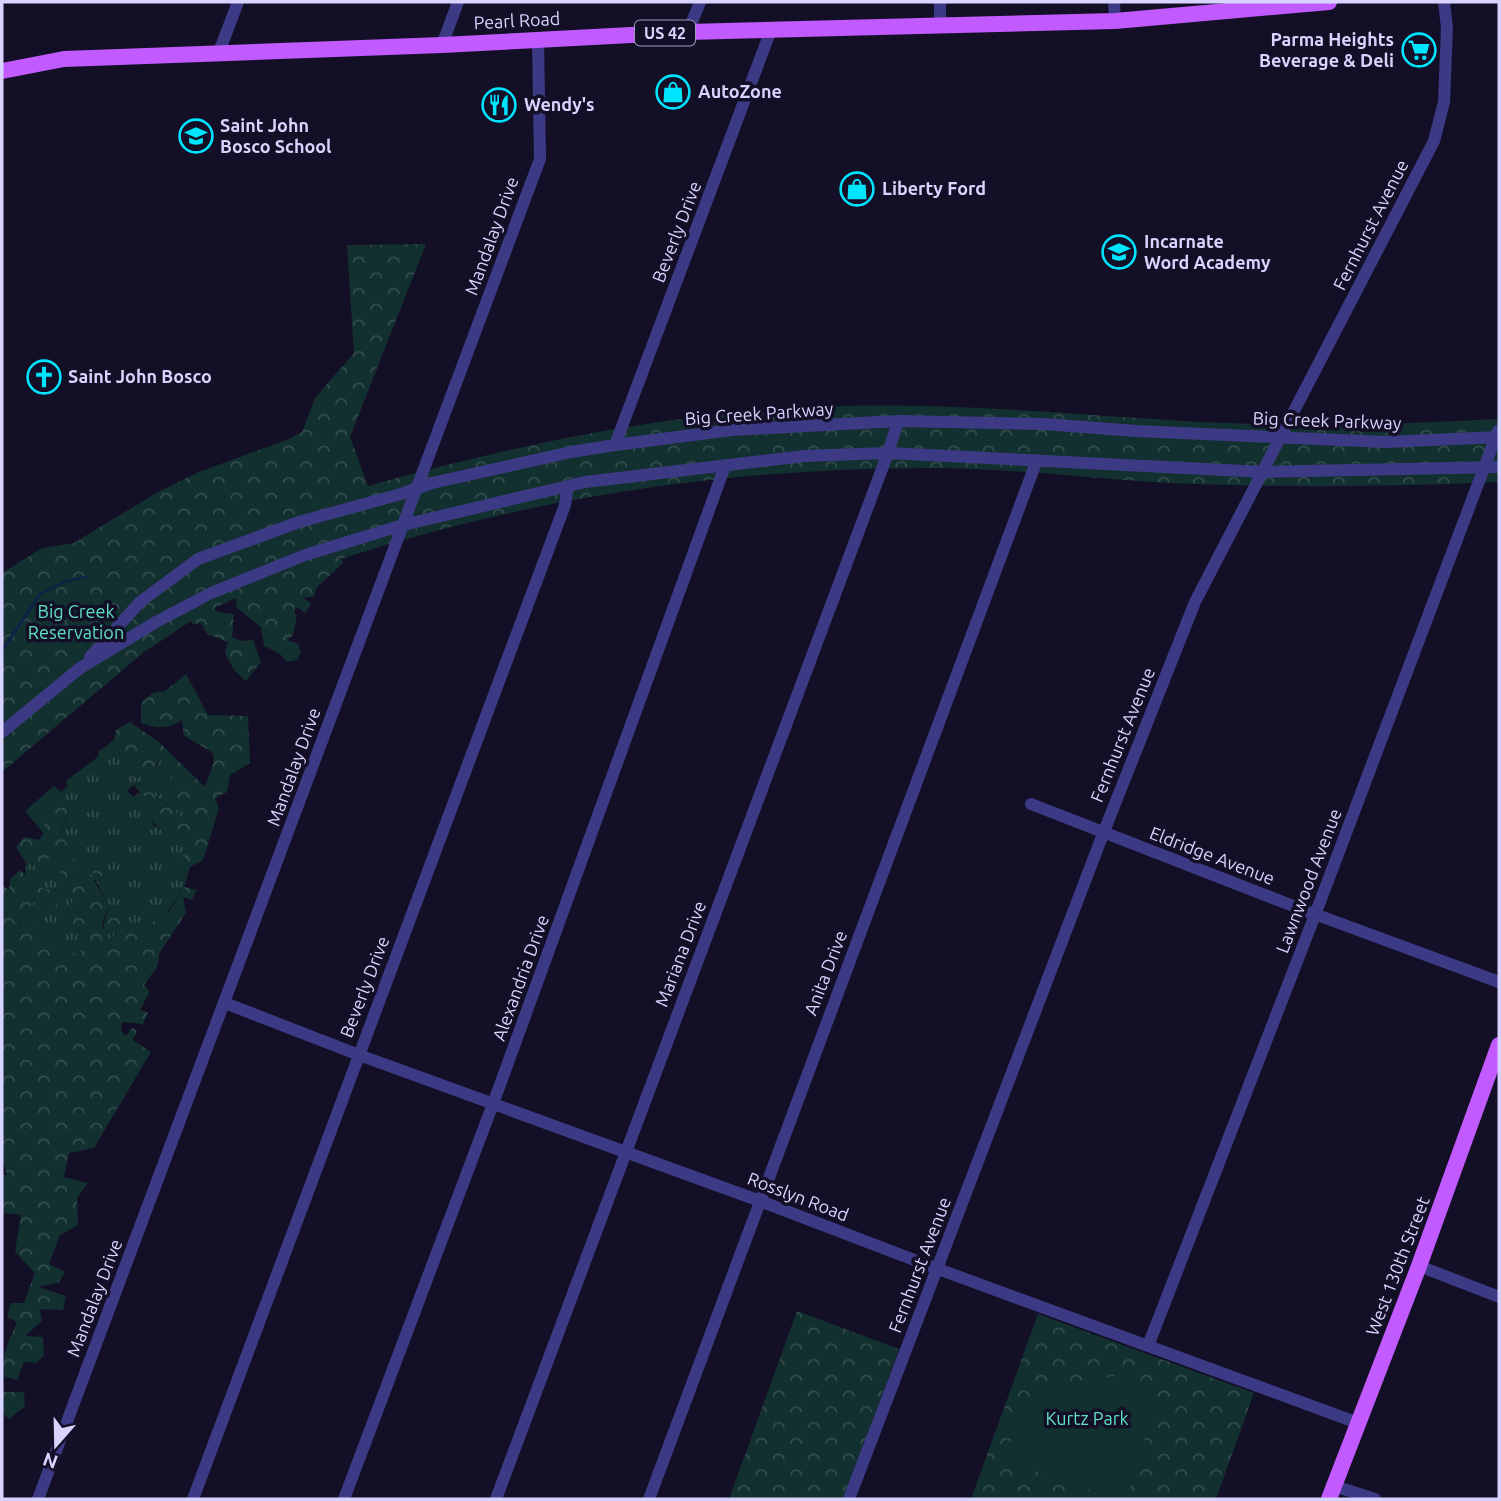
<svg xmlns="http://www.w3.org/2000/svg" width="1501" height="1501" font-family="Ubuntu,sans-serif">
  <defs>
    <pattern id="grass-tufts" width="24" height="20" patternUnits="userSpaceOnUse" patternTransform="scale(1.75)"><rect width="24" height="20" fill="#12302f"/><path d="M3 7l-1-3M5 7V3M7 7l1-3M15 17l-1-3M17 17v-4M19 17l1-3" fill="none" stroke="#344d4e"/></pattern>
    <pattern id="forest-crowns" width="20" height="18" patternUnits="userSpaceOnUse" patternTransform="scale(1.75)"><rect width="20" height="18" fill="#12302f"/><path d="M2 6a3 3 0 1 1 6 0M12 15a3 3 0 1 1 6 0" fill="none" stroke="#344d4e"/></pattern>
  </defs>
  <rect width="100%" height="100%" fill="#130f26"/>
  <path fill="url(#grass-tufts)" d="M114 740 130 778 149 774 162 759 172 768 173 796 201 820 196 829 139 782 127 790 133 797 140 792 148 800 153 825 188 845 182 857 190 867 184 887 144 948 125 928V909L113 938H100L109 906 93 875 87 873 84 863 80 870 77 869 76 861 73 901 66 911C77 929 89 947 75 965L51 943 17 936C22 915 31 902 48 889L19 883 25 875 26 863 38 866 60 835 69 807 44 834 25 811 54 786 61 792 68 786 66 783 67 780 98 757 99 751Z"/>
  <path fill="url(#forest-crowns)" d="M426 244 350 437 368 486C522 443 681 410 841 406 956 403 1070 414 1184 421 1289 427 1394 425 1499 419V482C1384 487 1269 488 1153 482 1079 477 1005 468 930 468 731 468 531 497 341 559L343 563 317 587 314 597 303 598 311 603 306 613 296 607 294 613 297 615 293 635 287 640 298 644 301 652 297 660 287 662 279 653 264 646 261 627 237 608 236 598 214 608 217 612 234 614 232 637 242 641 253 640 261 662 246 681 234 670 225 653 228 642 207 634 201 623 192 624 191 621 144 652 2 772V573L42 548 74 543 156 493 199 472 289 439 302 432 315 398 354 353 347 245Z
    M186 674 208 715 248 716 250 763 230 775 227 792 215 798 219 808 203 860 190 867 182 857 188 845C168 833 144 826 148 800L134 786 139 782 196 829 201 820 173 796 172 768 161 759 149 774 130 778 114 740 116 730 130 722 160 743 205 787 214 761 212 752 184 736 182 720C168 729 157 729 141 723V703L153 693 165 691Z
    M57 802 69 806 60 834 68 845 38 866 26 863 16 847 24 837 39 840 44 833 45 810Z
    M66 859 76 860 77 869 88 862 91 870 88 873 92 875 98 861 104 867 103 875 94 880 109 906 103 921 101 938H113L116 932 107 923 119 906 125 909V928L134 929 139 936 140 945 144 947 149 926 161 913 169 912 184 887 197 890 192 900 183 897 186 913 160 952 157 967 144 985 150 991 140 1010 148 1012 143 1024 122 1022 121 1031 126 1036 132 1028 137 1031 133 1040 151 1052 94 1148 69 1153 64 1177 88 1183 77 1198 78 1225 60 1235 49 1264 65 1272 59 1282 39 1287 66 1296 63 1310 40 1309 42 1321 25 1336 43 1337 44 1356 36 1363 24 1362 17 1380 5 1377C0 1356 9 1341 17 1322L7 1317 11 1303H24L35 1273 15 1252 21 1215 2 1213V1175H7L2 1159V885L9 890 10 879 20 870 25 875 20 883 48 889 58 900 57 907 45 908 35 899 21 921 17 935 20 937 33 922 52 927 51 943 57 940 71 942 75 957 70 960 75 965C89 947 76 928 66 911L73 901 60 873Z
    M797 1311 899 1349 844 1499H729Z
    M1038 1314 1254 1393 1216 1499H971Z
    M2 1379 4 1392H24L25 1406 9 1419 2 1412Z"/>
  <path fill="#12302f" d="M1117 1376 1147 1382 1159 1390 1127 1499H1115L1024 1467 1004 1455C1012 1440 1018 1419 1030 1407 1052 1382 1086 1379 1117 1376Z"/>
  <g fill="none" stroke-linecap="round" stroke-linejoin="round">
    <path stroke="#0c2248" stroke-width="2.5" d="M2 651 40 594 66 581 86 577"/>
    <path stroke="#3d3a85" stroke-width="12" d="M1114 2 1115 21
      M940 24V2
      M688 32 700 2
      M442 45 458 2
      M219 52 238 2
      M615 445 771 30
      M90 657 140 602 198 559 299 522 401 494 432 483 571 452 615 445 732 430 898 421 1044 424 1136 431 1386 442 1499 437
      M2 732 80 668 156 622 211 593 305 555 403 525 585 482 804 456 888 453 1264 472 1499 467
      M1031 804 1301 909 1499 982
      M225 1003 359 1055 760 1201 938 1269 1358 1423
      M1419 1266 1499 1297
      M1148 1346 1315 915 1498 431
      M1334 1486 1375 1499
      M38 1499 540 159 538 39
      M193 1499 565 505 568 486
      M344 1499 493 1104 725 466
      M496 1499 888 453 898 421
      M649 1499 1037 460
      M849 1499 1103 834 1195 602 1434 141 1444 102 1447 28 1444 2"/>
    <path stroke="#c25bff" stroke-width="16" d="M2 71 64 59 442 45 688 32 1115 21 1329 2
      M1329 1499 1419 1266 1499 1045"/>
  </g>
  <defs>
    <symbol id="supermarket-ring" viewBox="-11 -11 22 22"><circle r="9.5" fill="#130f26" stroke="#00e5ff" stroke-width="1.5"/><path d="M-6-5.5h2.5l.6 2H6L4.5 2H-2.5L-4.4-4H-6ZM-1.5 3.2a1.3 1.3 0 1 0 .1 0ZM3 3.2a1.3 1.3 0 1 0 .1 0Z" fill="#00e5ff"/></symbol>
    <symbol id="shop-ring" viewBox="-11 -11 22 22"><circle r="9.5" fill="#130f26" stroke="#00e5ff" stroke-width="1.5"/><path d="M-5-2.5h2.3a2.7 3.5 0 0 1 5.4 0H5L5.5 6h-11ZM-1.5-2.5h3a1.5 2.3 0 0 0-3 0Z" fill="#00e5ff"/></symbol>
    <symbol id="restaurant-ring" viewBox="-11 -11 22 22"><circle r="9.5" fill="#130f26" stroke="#00e5ff" stroke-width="1.5"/><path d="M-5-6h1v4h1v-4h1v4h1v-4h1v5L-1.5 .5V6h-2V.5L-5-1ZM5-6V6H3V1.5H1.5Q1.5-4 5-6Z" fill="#00e5ff"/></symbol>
    <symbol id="school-ring" viewBox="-11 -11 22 22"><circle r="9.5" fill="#130f26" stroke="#00e5ff" stroke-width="1.5"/><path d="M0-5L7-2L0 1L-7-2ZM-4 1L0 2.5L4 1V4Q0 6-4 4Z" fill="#00e5ff"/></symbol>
    <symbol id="church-ring" viewBox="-11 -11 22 22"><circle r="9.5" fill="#130f26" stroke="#00e5ff" stroke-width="1.5"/><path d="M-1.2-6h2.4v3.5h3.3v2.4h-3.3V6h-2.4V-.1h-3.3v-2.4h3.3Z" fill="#00e5ff"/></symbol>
  </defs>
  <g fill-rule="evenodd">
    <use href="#supermarket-ring" x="1400" y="31" width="38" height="38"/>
    <use href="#shop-ring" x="654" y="73" width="38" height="38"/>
    <use href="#restaurant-ring" x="480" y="86" width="38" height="38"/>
    <use href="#school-ring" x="177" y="117" width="38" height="38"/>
    <use href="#shop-ring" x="838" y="170" width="38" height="38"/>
    <use href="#school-ring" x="1100" y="233" width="38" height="38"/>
    <use href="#church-ring" x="25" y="358" width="38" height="38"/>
  </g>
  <g text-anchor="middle" stroke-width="7" stroke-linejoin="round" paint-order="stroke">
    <rect fill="#130f26" stroke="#9e99be" stroke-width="2" x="635" y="20.5" width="60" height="25" rx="5"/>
    <g font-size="16" font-weight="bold" fill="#d9d4ff">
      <text x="665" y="39">US 42</text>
    </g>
    <g font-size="18" fill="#d9d4ff" stroke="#130f26">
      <text transform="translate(517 21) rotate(-3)" y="6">Pearl Road</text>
      <text transform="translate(1371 225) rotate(-63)" y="6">Fernhurst Avenue</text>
      <text transform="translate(677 232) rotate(-69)" y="6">Beverly Drive</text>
      <text transform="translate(492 236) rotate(-70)" y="6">Mandalay Drive</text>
      <text transform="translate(759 414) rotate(-4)" y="6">Big Creek Parkway</text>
      <text transform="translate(1327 421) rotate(2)" y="6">Big Creek Parkway</text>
      <text transform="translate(1123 735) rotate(-68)" y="6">Fernhurst Avenue</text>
      <text transform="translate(294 767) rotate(-70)" y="6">Mandalay Drive</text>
      <text transform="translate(1212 856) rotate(21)" y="6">Eldridge Avenue</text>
      <text transform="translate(1309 881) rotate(-69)" y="6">Lawnwood Avenue</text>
      <text transform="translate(681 954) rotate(-69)" y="6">Mariana Drive</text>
      <text transform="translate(826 973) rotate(-69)" y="6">Anita Drive</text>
      <text transform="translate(521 978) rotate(-70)" y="6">Alexandria Drive</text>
      <text transform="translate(365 987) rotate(-69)" y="6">Beverly Drive</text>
      <text transform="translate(798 1197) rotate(21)" y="6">Rosslyn Road</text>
      <text transform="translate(920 1265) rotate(-69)" y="6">Fernhurst Avenue</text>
      <text transform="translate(1398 1266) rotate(-69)" y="6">West 130th Street</text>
      <text transform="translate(95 1298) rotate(-69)" y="6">Mandalay Drive</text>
    </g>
    <g font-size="18" font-weight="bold" fill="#d9d4ff" stroke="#130f26" text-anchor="start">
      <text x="1394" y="46" text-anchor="end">Parma Heights<tspan x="1394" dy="21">Beverage &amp; Deli</tspan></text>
      <text x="698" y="98">AutoZone</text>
      <text x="524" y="111">Wendy's</text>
      <text x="220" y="132">Saint John<tspan x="220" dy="21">Bosco School</tspan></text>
      <text x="882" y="195">Liberty Ford</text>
      <text x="1144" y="248">Incarnate<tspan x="1144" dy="21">Word Academy</tspan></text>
      <text x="68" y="383">Saint John Bosco</text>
    </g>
    <g font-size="18" fill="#5fe0c0" stroke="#130f26">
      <text x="76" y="618">Big Creek<tspan x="76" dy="21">Reservation</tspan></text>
      <text x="1087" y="1425">Kurtz Park</text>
    </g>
  </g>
  <rect width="1501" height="1501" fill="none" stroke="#d9d4ff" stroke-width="7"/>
  <g transform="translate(56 1445) rotate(200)" stroke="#130f26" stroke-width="5" paint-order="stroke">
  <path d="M0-5L12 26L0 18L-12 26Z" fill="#d9d4ff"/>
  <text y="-10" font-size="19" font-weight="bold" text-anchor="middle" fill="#d9d4ff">N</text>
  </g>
</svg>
